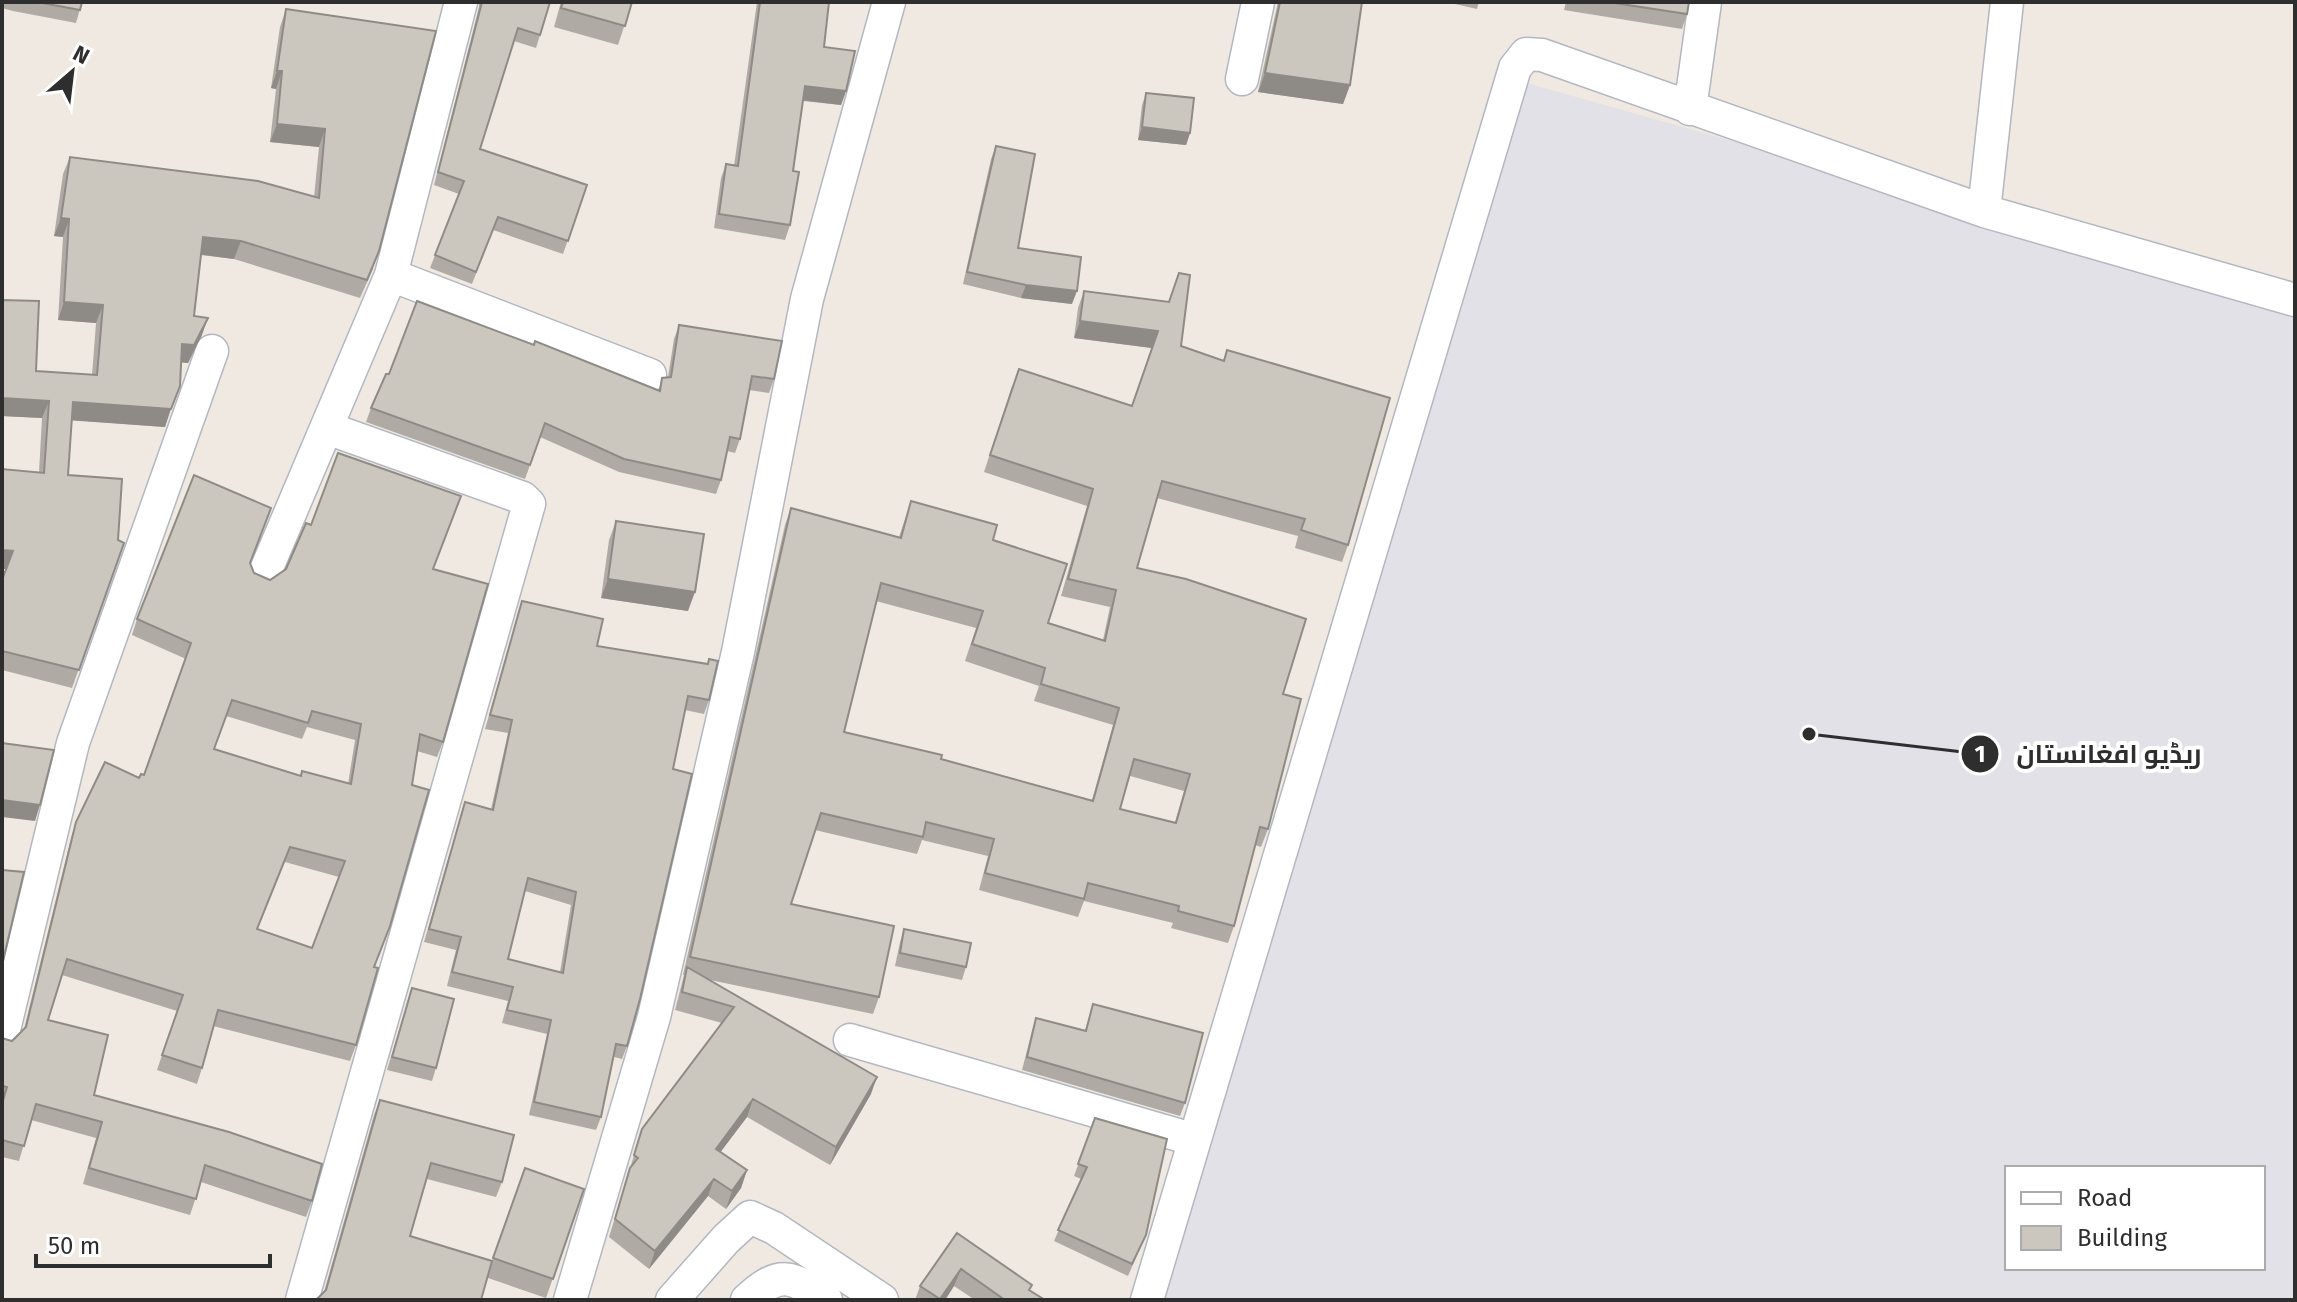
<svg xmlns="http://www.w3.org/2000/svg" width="2297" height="1302" font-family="'Fira Sans',Cairo,sans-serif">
  <rect width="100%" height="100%" fill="#efe9e1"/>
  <path fill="#e3e1e8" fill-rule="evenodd" d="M1516 80 2295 300V1300H1156ZM2007 1168H2263V1268H2007Z"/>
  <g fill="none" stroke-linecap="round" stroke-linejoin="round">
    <defs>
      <path id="street" d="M1242 79 1258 2
        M1690 109 1705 2
        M1984 211 2007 2
        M391 275 650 375
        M263 577 391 275 461 2
        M2 1038 73 743 212 351
        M850 1040 1192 1139
        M302 1300 529 504 523 498 327 428
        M570 1300 654 1017 738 652 807 299 889 2
        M672 1300 726 1239 750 1217 774 1228 882 1300
        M747 1300C780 1269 792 1276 826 1300
        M1147 1300 1515 68 1526 54 1542 55 1984 211 2295 300"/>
    </defs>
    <use href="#street" stroke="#b4b7c1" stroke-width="35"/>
    <use href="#street" stroke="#fff" stroke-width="32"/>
  </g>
  <path fill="#afaba4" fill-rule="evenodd" d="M2 2H82L76 23 13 11 2 8Z
    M479 2H550L536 48 514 41 480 149 587 185 563 254 493 230 472 284 430 268 459 194 434 185 479 7Z
    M561 2H632L618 45 554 27Z
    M757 2H829L824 47 846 91 841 105 803 101 793 171 790 225 785 240 714 228 721 178 726 164 734 166Z
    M1278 2H1362L1350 85 1343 104 1258 92Z
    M1446 2H1479L1477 9Z
    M1566 2H1689L1687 14 1682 29 1564 10Z
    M286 9 373 269 360 298 234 259 201 255 194 316 202 335 188 363 181 362 165 427 72 420 68 475 118 540 124 543 72 688 2 670V580L6 569H2V469L39 472 42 418 2 416V300L36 371 92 375 96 323 58 320 63 237 54 236 63 174 70 157 314 197 319 147 270 142 276 89 271 88 280 27Z
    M1146 93 1190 133 1186 145 1138 140 1142 105Z
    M996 146 1018 248 1072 304 1021 298 963 284 991 159Z
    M1084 291 1181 346 1223 361 1227 350 1348 545 1342 562 1295 548 1298 536 1157 498 1137 568 1283 694 1268 829 1261 847 1255 845 1234 926 1228 943 1171 928 1173 923 1084 901 1078 917 979 890 988 856 922 840 917 854 815 830 791 904 879 997 873 1014 710 980 871 1094 830 1165 747 1117 720 1152 747 1170 741 1188 726 1209 708 1196 649 1269 609 1237 642 1129 722 1023 675 1010 684 975H683L785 525 791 508 899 537 911 501 993 540 1048 623 1103 640 1110 607 1061 596 1087 506 984 472 1012 386 1132 406 1152 348 1074 338 1078 308ZM876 601 976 628 965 661 1039 686 1034 701 1113 725 1092 800 844 732ZM1130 776 1184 791 1175 822 1120 809Z
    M679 325 774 379 769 393 749 390 740 439 735 453 727 451 721 480 716 494 619 472 540 437 525 479 366 422 371 408 389 374 534 345 658 391 662 378 668 377 674 339Z
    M616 521 688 611 601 598 609 540Z
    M250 563 254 573 270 580 433 569 443 742 437 757 417 751 375 967 356 1045 350 1061 213 1026 202 1068 197 1084 157 1070 177 1011 62 975 48 1020 94 1095 312 1201 306 1217 201 1182 190 1215 83 1184 96 1138 31 1120 19 1161 2 1157V1038L12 1041 24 1029 71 838 76 822 144 775 186 659 132 635 137 619ZM226 716 302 739 307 727 355 740 348 784 300 776 214 749ZM285 862 339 877 312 948 257 930Z
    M522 601 597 646 709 700 704 714 685 710 673 769 627 1046 622 1059 614 1057 601 1117 596 1130 529 1115 547 1034 502 1023 508 1001 447 986 456 950 424 942 465 802 491 809 508 733 485 729ZM525 891 571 905 560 972 508 959Z
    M904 929 966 967 962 980 895 966 900 942Z
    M412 988 436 1068 432 1081 387 1070Z
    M1093 1004 1185 1103 1180 1116 1022 1070 1032 1031 1036 1018 1085 1030Z
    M380 1100 502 1182 496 1197 427 1179 410 1236 492 1261 525 1168 584 1189 546 1298 488 1278 324 1292 374 1115Z
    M1095 1118 1146 1235 1128 1276 1054 1241 1081 1179 1074 1176Z
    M957 1233 1030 1290 1045 1300H975L954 1286 945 1300H915L920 1286Z"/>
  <path fill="#8e8b86" d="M277 71H282L276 89 271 88Z
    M1265 73 1350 85 1343 104 1258 92Z
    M805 86 846 91 841 105 800 100Z
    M277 124 325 129 319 147 270 142Z
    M1142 127 1190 133 1186 145 1138 140Z
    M61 218 69 219 63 237 54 236Z
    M203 237 241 241 234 259 196 254Z
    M1026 285 1077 291 1072 304 1021 298Z
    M64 302 103 305 96 323 58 320Z
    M208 318 202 335 188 363 176 362 182 344Z
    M1080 321 1158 331 1152 348 1074 338Z
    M2 398 49 401 42 418 2 416Z
    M73 402 171 409 165 427 66 420Z
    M2 550 13 551 7 569H2Z
    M608 579 695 592 688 611 601 598Z
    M2 800 40 805 35 821 2 817Z
    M877 1077 871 1094 830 1165 836 1147Z
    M753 1099 747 1117 710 1166 716 1149Z
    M747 1170 741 1188 726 1209 732 1191Z
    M714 1179 708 1196 649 1269 655 1251Z
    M961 1269 954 1286 945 1300H939Z"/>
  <path fill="#cbc7bf" stroke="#8e8b86" stroke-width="2" fill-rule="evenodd" d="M37 2H82L80 10Z
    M482 2H550L540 35 518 28 480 149 587 185 568 241 498 217 476 272 435 255 464 181 438 172Z
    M563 2H632L625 26 561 8Z
    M760 2H829L824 47 855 51 846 91 805 86 793 171 799 172 790 225 719 214 726 164 738 166Z
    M1280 2H1362L1350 85 1265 73Z
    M1608 2H1689L1687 14Z
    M286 9 436 31 379 251 367 280 241 241 203 237 194 316 208 318 194 345 182 344 180 386 171 409 73 402 68 475 122 479 118 540 124 543 79 670 2 651V580L13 551 2 550V469L44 473 49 401 2 398V300L39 301 36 371 97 375 103 305 64 302 69 219 61 218 70 157 258 181 319 198 325 129 277 124 282 71H277Z
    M1146 93 1194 98 1190 133 1142 127Z
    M996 146 1035 154 1018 248 1081 257 1077 291 1026 285 967 272Z
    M1179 273 1190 275 1181 346 1224 361 1227 350 1390 398 1348 545 1301 530 1305 519 1162 481 1137 568 1186 579 1306 619 1283 694 1301 699 1268 829 1260 827 1234 926 1178 911 1179 906 1088 883 1084 899 985 873 994 839 926 822 923 837 821 813 791 904 894 926 879 997 690 957 791 508 901 538 911 501 997 525 993 540 1067 564 1048 623 1105 641 1116 590 1068 579 1093 489 990 455 1019 369 1132 406 1158 331 1080 321 1084 291 1169 302ZM881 583 983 611 972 644 1045 668 1041 684 1119 708 1093 801 941 759 942 755 844 732ZM1134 759 1190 774 1176 823 1120 809Z
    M417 301 534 345 535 341 660 391 662 378 671 377 679 325 782 341 774 379 752 376 740 439 730 437 721 480 624 459 545 423 530 465 371 408 386 374H389Z
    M338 453 461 496 433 569 488 584 443 742 420 734 412 785 429 790 390 926 374 967 378 968 356 1045 218 1010 202 1068 162 1055 183 995 67 959 48 1020 108 1035 94 1095 229 1132 322 1164 312 1201 205 1165 196 1199 89 1168 102 1122 36 1104 24 1146 2 1140V1104L7 1087 2 1086V1038L12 1041 26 1027 76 822 105 762 139 778 141 774 144 775 191 643 137 619 194 475 271 508 250 563 254 573 270 580 286 569 306 523 311 525ZM232 700 308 723 312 711 361 724 351 784 302 771 301 776 214 749ZM290 847 345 861 312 948 257 929Z
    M616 521 704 534 695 592 608 579Z
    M522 601 603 619 597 646 708 664 709 659 718 661 709 700 688 696 673 769 692 774 640 999 627 1046 616 1044 601 1117 534 1102 551 1020 507 1010 513 987 452 972 461 937 429 929 465 802 493 810 512 720 490 715ZM528 878 576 892 563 973 508 959Z
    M2 743 54 750 40 805 2 800Z
    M2 870 24 872 2 965Z
    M904 929 971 943 966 967 900 953Z
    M687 967 877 1077 836 1147 753 1099 716 1149 747 1170 732 1191 714 1179 655 1251 615 1219 630 1168 638 1158 634 1155 642 1129 734 1007 682 992Z
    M412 988 454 999 436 1068 392 1057Z
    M1093 1004 1203 1033 1185 1103 1027 1057 1036 1018 1086 1031Z
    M380 1100 514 1135 502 1182 431 1163 410 1236 492 1261 481 1300H316L326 1290Z
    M1095 1118 1167 1139 1146 1235 1132 1264 1058 1230 1087 1167 1078 1164Z
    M525 1168 584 1189 553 1279 493 1258Z
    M957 1233 1032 1285 1029 1290 1045 1300H1005L961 1269 940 1299 920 1286Z"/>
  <path fill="none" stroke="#2e2e2e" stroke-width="3" d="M1809 734L1980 754"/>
  <g fill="#2e2e2e" stroke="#fff" stroke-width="3">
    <circle cx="1809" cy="734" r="8"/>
    <circle cx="1980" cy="754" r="20"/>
  </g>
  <g font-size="24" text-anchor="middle" font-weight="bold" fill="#fff">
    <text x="1980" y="762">1</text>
  </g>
  <g font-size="26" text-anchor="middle" font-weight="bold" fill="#2e2e2e" stroke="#fff" stroke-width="8" stroke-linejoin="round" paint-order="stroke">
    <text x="2109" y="763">ریڈیو افغانستان</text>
  </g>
  <rect width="2297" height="1302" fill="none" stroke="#2e2e2e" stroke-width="8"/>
  <rect x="2005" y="1166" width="260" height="104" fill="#ffffff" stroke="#ababab" stroke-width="2"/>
  <rect x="2021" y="1192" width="40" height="12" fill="#ffffff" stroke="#ababab" stroke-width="2"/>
  <text x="2077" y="1206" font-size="24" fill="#2e2e2e">Road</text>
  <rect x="2021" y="1226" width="40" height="24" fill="#cbc7bf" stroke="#ababab" stroke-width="2"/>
  <text x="2077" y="1246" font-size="24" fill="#2e2e2e">Building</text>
  <g transform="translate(72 72) rotate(28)" stroke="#ffffff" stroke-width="6" paint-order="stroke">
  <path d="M0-6L14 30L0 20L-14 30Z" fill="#2e2e2e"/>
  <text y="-12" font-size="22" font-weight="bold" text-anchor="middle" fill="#2e2e2e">N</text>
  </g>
  <path d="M36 1254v12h234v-12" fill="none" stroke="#2e2e2e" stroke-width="4"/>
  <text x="48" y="1254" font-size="24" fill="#2e2e2e" stroke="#ffffff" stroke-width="6" paint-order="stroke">50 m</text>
</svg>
